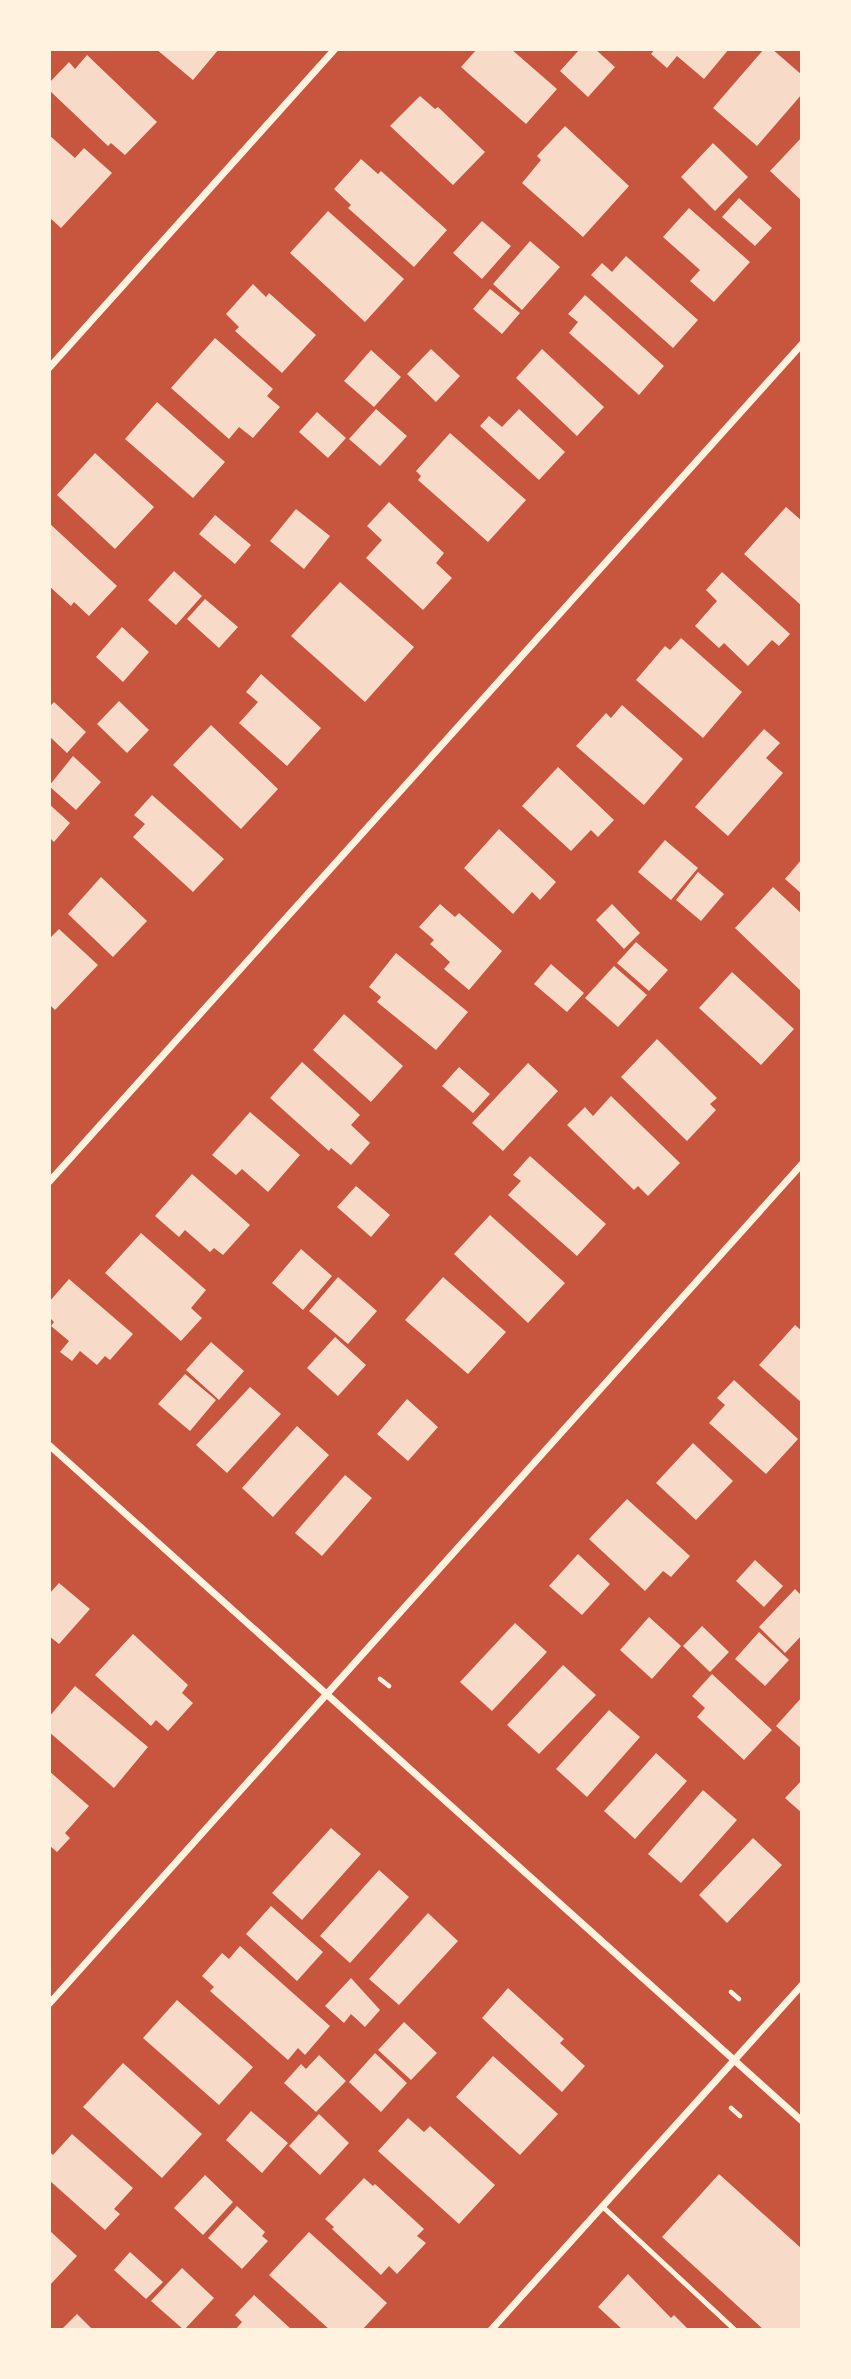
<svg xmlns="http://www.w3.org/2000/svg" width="851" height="2379" font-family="Helvetica,sans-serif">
  <rect width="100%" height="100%" fill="#c8553d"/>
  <path fill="#f7dbc8" d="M156 49H219L193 80Z
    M477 49H511L557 89 526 124 461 67Z
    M580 49H595L615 67 588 97 560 71Z
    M655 49H729L704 79 677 56 667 68 651 54Z
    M764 49H772L802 75V94L757 146 713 108Z
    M87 55 157 122 125 155 111 143 108 146 49 90V83L69 62 75 69Z
    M420 96 435 109 438 107 485 152 453 185 390 126Z
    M565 126 629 186 583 237 522 183 541 160 537 156Z
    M49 135 75 158 84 148 112 173 61 228 49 217Z
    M802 137V201L770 171Z
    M713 143 748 177 715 211 681 177Z
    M361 159 378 174 381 171 447 230 414 267 348 208 351 205 334 189Z
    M739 198 772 228 755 246 722 217Z
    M689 208 750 262 714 302 690 281 700 270 663 237Z
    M328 211 404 279 365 322 290 253Z
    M482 221 511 246 482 279 453 253Z
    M530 241 560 267 522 310 493 284Z
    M626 256 698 320 673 348 591 275 602 263 612 272Z
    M253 284 266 297 269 293 316 335 282 373 235 331 239 327 226 314Z
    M490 289 520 313 502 334 473 309Z
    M585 295 664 366 639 395 569 333 578 322 568 314Z
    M215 338 273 389 267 396 280 407 253 438 239 427 229 439 171 388Z
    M431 349 460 376 436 402 407 374Z
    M542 349 604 407 577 436 516 378Z
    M371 350 401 377 374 407 344 381Z
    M157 402 225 462 193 498 125 439Z
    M376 409 407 436 380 466 349 439Z
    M519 409 565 452 539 480 480 426 489 416 502 427Z
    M317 412 346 438 328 458 299 432Z
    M450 433 526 500 488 542 418 480 421 476 416 471Z
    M95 453 154 507 115 549 57 495Z
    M389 502 444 553 436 563 452 578 423 610 366 558 382 540 367 526Z
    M786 507 802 521V606L744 554Z
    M296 509 330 536 304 569 270 541Z
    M215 515 251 545 235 564 199 534Z
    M49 523 117 586 89 616 74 602 71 606 49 586Z
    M174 571 202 596 176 625 148 600Z
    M722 572 790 634 779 646 772 640 748 666 724 643 719 648 695 626 717 601 706 590Z
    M340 582 414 647 365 702 291 636Z
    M205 599 238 627 219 648 187 619Z
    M122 627 149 652 123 682 96 657Z
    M681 638 742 692 703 738 636 680 665 646 670 650Z
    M261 674 321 728 287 766 239 723 258 702 246 692Z
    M119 701 149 730 127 753 97 724Z
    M54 702 86 732 67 753 49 736V707Z
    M622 705 683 759 644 805 576 746 606 713 611 718Z
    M211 725 278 789 241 829 173 765Z
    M764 729 780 743 766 758 783 773 728 836 695 807Z
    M73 756 101 782 76 810 49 786Z
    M558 767 614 820 598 837 591 830 571 851 522 806Z
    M152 795 224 859 193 892 133 837 145 824 134 815Z
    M49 804 70 823 54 842 49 837Z
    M499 829 556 882 540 900 532 892 513 914 464 868Z
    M665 840 698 868 671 900 638 872Z
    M802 859V894L785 879Z
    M698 872 724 894 701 921 676 900Z
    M101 877 147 921 113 957 68 914Z
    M773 887 802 914V992L735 928Z
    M440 904 455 917 459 913 502 951 469 990 444 969 450 962 430 944 434 940 419 927Z
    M612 904 640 933 624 949 596 920Z
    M59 929 98 965 55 1010 49 1004V939Z
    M636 942 668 970 649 991 617 963Z
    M396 953 468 1012 436 1050 377 1002 381 997 369 987Z
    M551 964 584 993 567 1012 534 984Z
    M614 966 647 995 618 1027 585 998Z
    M732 972 794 1029 761 1065 699 1008Z
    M344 1014 403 1066 371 1102 313 1050Z
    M657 1039 717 1098 710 1104 716 1110 687 1141 621 1077Z
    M302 1062 360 1115 351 1125 370 1143 351 1165 331 1148 329 1151 270 1098Z
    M528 1063 558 1091 503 1151 472 1123Z
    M459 1067 490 1094 473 1113 442 1086Z
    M611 1096 680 1163 648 1196 638 1186 634 1190 567 1125 585 1107 593 1116Z
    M250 1112 300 1155 268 1192 242 1169 236 1175 212 1155Z
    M530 1156 606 1224 577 1256 508 1195 521 1181 513 1175Z
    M192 1174 250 1225 223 1255 214 1248 210 1252 185 1230 179 1237 155 1216Z
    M356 1186 390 1215 371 1237 337 1207Z
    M490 1215 565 1283 528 1323 454 1254Z
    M141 1233 206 1290 191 1308 202 1318 181 1341 105 1273Z
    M301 1249 332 1276 303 1310 272 1283Z
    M338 1277 377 1311 348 1344 309 1311Z
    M443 1277 506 1332 468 1374 405 1320Z
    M69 1279 133 1334 110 1360 105 1356 97 1365 80 1351 72 1361 60 1352 69 1341 51 1326 54 1322 49 1317V1302Z
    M795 1325 802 1331V1403L759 1365Z
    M335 1337 366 1365 338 1396 307 1368Z
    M211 1342 244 1371 219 1400 186 1370Z
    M185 1374 216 1400 190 1431 158 1404Z
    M734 1380 798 1439 766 1474 709 1423 725 1405 717 1398Z
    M250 1387 281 1414 227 1473 196 1445Z
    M407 1399 438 1427 408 1461 377 1434Z
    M297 1426 329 1455 273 1517 242 1488Z
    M693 1443 733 1481 696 1520 656 1483Z
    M345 1475 372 1498 322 1556 295 1533Z
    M627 1499 690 1556 671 1577 663 1571 645 1591 589 1539Z
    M578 1554 610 1584 582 1615 549 1586Z
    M755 1560 783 1586 764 1607 736 1581Z
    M59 1583 90 1609 59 1644 49 1636V1594Z
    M795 1589 802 1596V1635L785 1653 759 1627Z
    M649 1617 681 1646 652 1679 620 1650Z
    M515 1623 547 1652 492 1711 460 1682Z
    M702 1626 729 1652 710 1672 683 1646Z
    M759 1632 789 1660 765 1686 735 1659Z
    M133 1634 188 1685 182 1693 193 1703 168 1731 156 1720 151 1726 95 1675Z
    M563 1665 596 1695 539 1754 507 1725Z
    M712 1674 772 1730 744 1760 697 1717 705 1708 692 1696Z
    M75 1686 148 1747 114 1788 49 1732V1717Z
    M802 1697V1749L776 1726Z
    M609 1710 640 1737 587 1797 556 1769Z
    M656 1753 687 1781 635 1839 604 1811Z
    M49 1771 89 1806 65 1833 70 1838 57 1852 49 1845Z
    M802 1780V1813L785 1798Z
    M703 1790 737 1820 681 1883 648 1854Z
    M331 1828 361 1854 302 1920 272 1893Z
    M753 1838 782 1865 727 1923 699 1895Z
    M379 1870 409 1897 350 1963 320 1936Z
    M271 1906 323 1952 297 1981 246 1934Z
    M428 1913 458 1941 399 2005 369 1979Z
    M240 1946 330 2026 305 2055 298 2048 288 2060 210 1991 214 1987 202 1976 222 1953 229 1959Z
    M351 1978 380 2010 365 2027 351 2014 344 2023 325 2006Z
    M508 1988 564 2039 560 2043 585 2066 562 2092 482 2018Z
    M177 2000 253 2067 219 2105 143 2038Z
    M404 2022 437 2053 411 2080 378 2050Z
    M375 2053 407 2083 381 2112 349 2082Z
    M319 2055 346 2081 316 2112 284 2083 301 2064 306 2069Z
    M493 2056 558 2114 520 2155 456 2097Z
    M123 2063 202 2134 162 2178 83 2107Z
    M251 2111 288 2143 262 2173 226 2140Z
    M319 2114 349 2143 320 2175 289 2146Z
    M408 2118 424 2132 430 2126 495 2185 459 2224 378 2151Z
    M72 2134 133 2188 114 2209 120 2214 105 2230 49 2180V2151L53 2155Z
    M719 2174 802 2249V2330H764L662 2237Z
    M205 2175 233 2202 203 2235 174 2208Z
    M364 2178 373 2186 375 2184 424 2229 417 2236 426 2243 397 2274 389 2266 381 2275 332 2229 334 2227 325 2219Z
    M237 2206 265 2232 262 2236 268 2241 242 2269 208 2238Z
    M49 2230 77 2256 49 2286Z
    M309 2232 387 2303 362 2330H330L269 2275Z
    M130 2252 163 2282 146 2299 114 2270Z
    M182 2268 214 2298 184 2330 151 2301Z
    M628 2274 671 2318 674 2315 689 2330H623L598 2307Z
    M254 2295 292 2330H235L242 2322 235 2315Z
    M77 2314 93 2330H61Z"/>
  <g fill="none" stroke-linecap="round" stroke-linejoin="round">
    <path stroke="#fff3e0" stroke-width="4.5" d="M380 1679 389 1686
      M731 1992 739 1999
      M731 2108 740 2116"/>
    <path stroke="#fff3e0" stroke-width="5" d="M602 2206 735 2330"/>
    <path stroke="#fff3e0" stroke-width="7" d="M49 368 335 49
      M49 1182 802 344
      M49 1445 802 2121
      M49 2004 802 1164
      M491 2330 802 1985"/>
  </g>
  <rect width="851" height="2379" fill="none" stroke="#fff3e0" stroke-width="102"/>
</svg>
